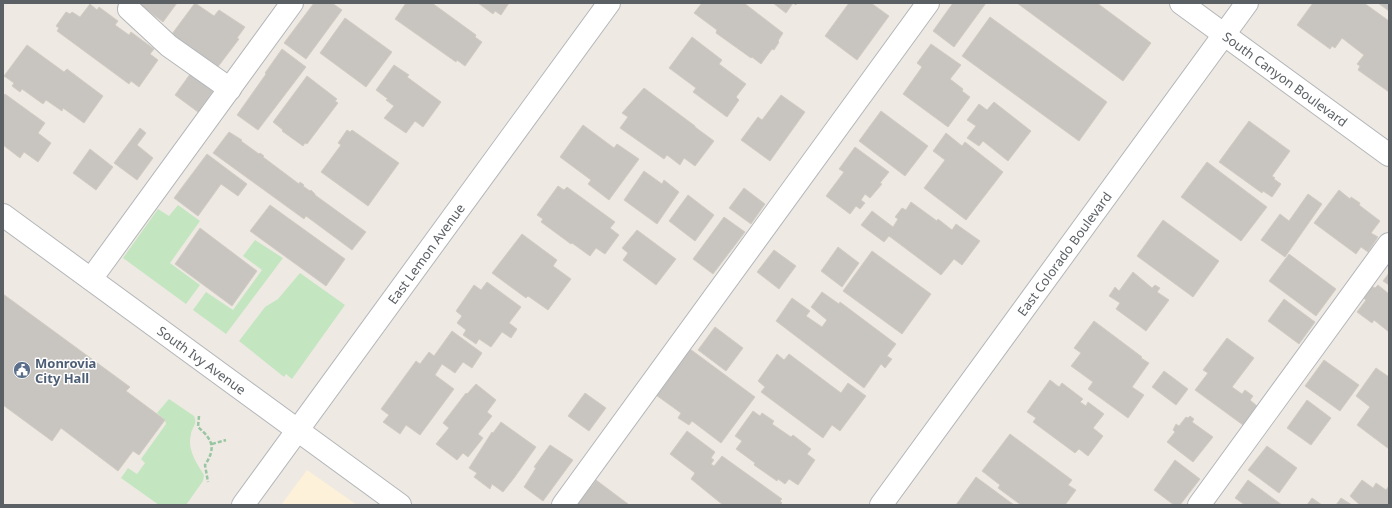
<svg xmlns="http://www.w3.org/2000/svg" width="1392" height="508" font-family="'Noto Sans',sans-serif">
  <rect width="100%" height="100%" fill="#eeeae3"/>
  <path fill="#fdf1d9" d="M307 470 357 505H281Z"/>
  <path fill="#c3e5c0" d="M178 205 200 221 170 263 200 285 186 304 123 258 158 209 169 216Z
    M255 240 283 258 226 334 193 310 206 292 233 310 262 270 243 256Z
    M300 273 345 305 292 379 286 374 284 377 239 341 265 307 278 299Z
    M169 399 194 416C198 424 192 427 191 434 187 450 196 462 204 475L203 481 186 505H159L121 478 128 468 137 474 145 463 141 459 166 424 165 420 157 413Z"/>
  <path fill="#c8c5c0" stroke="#d2ccc2" d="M138 3H177L163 22Z
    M195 3 214 16 219 10 245 27 237 38 239 39 214 72 169 38Z
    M314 3H332L342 10 306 59 284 43Z
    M406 3H432L476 35 475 37 482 42 465 66 457 60 456 62 395 19Z
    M478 3H509L501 15 495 11 493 14Z
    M702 3H744L783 33 778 41 779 42 774 50 772 49 761 64 752 57 751 58 716 33 717 30 694 13Z
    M773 3H797L796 5 793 3 786 13Z
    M849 3H871L889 16 857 60 825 36Z
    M953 3H986L954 47 933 31Z
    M1017 3H1097L1151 43 1123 81Z
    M1313 3H1364L1389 21V92L1358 70 1360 66 1357 64 1364 55 1342 38 1335 48 1332 46 1330 49 1297 25Z
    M1378 3H1389V11Z
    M90 4 97 10 99 7 118 21 115 25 129 35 131 32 154 49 150 54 158 60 139 87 131 81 129 84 57 31 59 28 56 26 66 12 70 14 72 12 80 17Z
    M990 17 1107 102 1079 141 962 56Z
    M345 18 392 52 366 87 320 53Z
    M692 37 722 60 719 64 746 84 736 97 739 100 727 117 693 92 696 88 669 68Z
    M931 44 961 65 950 79 963 89 962 91 970 97 948 127 903 94 922 67 917 63Z
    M27 45 64 72 67 69 103 96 84 123 63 108 62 111 46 100 43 104 22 89 20 92 12 86 14 83 4 76Z
    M282 49 306 67 258 130 237 115 266 74 265 73Z
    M394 65 409 75 407 77 441 102 423 127 415 121 406 133 384 118 394 106 386 100 388 99 376 90Z
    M193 70 216 87 198 112 175 95Z
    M307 76 337 99 335 101 338 103 307 144 305 143 303 146 282 131 283 130 273 122Z
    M644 88 695 126V127L714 141 695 166 684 158 680 165 667 155 664 159 620 128 628 117 622 113Z
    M5 94 45 123 38 133 51 143 38 162 24 152 20 158 3 145V96Z
    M781 95 805 112 770 161 741 140 758 117 762 120Z
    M994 102 1031 131 1008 161 983 141 979 146 967 138 976 126 967 120 979 104 987 110Z
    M881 111 928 146 905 176 859 141Z
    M1249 121 1290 151 1272 176 1275 178 1274 179 1281 184 1272 197 1263 191 1262 193 1219 162Z
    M583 125 614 148 617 144 639 159 609 200 588 184 591 180 560 157Z
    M140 128 146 133 137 145 153 158 137 180 114 163Z
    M347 130 350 132 352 130 399 163 368 206 321 172 341 145 338 143Z
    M229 132 242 140 241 141 259 154 260 153 264 156 263 157 299 184 300 182 304 185 303 186 310 191 311 190 315 194V195L366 232 352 250 306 216 304 219 213 153Z
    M946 133 962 146 965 142 1003 172 966 220 924 188 945 160 933 151Z
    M855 147 889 172 880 183 882 184 870 198 865 194 861 200 865 203 860 209 856 206 850 214 826 196 844 172 839 169Z
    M90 149 113 167 96 190 73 173Z
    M207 154 247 184 238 196 221 184 198 216 174 198Z
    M1207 162 1267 207 1241 241 1181 197Z
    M644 171 662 184 664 180 679 192 657 224 624 200Z
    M558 186 564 190 567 187 615 222 610 228 619 235 605 254 596 248 590 256 572 243 571 244 541 222 543 219 537 215Z
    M744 188 765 204 751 224 729 208Z
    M1339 190 1350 199 1351 197 1360 203 1359 205 1380 221 1371 233 1378 237 1368 252 1361 247 1356 254 1314 223Z
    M1308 194 1322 204 1285 257 1261 240 1280 214 1289 221Z
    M688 195 714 215 695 241 669 221Z
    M911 202 937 221 938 219 952 230 956 224 980 241 962 265 954 259 941 275 889 236 884 242 861 225 872 211 893 227 898 219 895 217 902 208 906 210Z
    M270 205 345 259 326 286 250 231Z
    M724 217 745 232 713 274 693 259Z
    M1163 220 1219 261 1193 297 1137 256Z
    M200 228 257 271 232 306 175 264Z
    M637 230 676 259 656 285 623 260 628 253 622 248Z
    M522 234 557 260 553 266 571 279 548 310 528 296 526 298 492 273Z
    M838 247 859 263 842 287 821 271Z
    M774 250 796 266 779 289 757 272Z
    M872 251 931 294 902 334 843 291Z
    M1289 254 1336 289 1316 316 1269 281Z
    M1133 272 1152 288 1155 285 1160 288 1157 292 1169 300 1146 331 1116 309 1120 303 1109 296 1115 287 1119 291Z
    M1389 273V285L1383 281Z
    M487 282 521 307 509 323 517 329 511 338 502 332 491 347 479 339 476 344 463 335 466 330 457 323 462 316 456 311 474 285 481 290Z
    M1370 285 1375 288 1378 285 1389 294V332L1374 320 1372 323 1357 312 1366 300 1361 296Z
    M822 292 839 304 840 302 896 344 887 356 892 359 885 368 881 364 864 388 776 321 792 298 810 311 806 316 822 327 827 320 811 307Z
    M3 294 130 387 126 391 165 420 139 455 133 451 118 471 61 428 52 441 3 405Z
    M1284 299 1315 322 1299 344 1268 321Z
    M1094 321 1142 357 1141 358 1149 363 1132 387 1144 395 1128 418 1088 389 1093 382 1071 366 1081 353 1074 348Z
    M715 327 743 348 726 371 698 350Z
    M452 331 482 353 472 368 463 362 455 373 442 364 435 375 454 389 420 435 406 425 400 434 383 422 389 415 381 409 416 361 420 364 429 352 434 356Z
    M1227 338 1254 358 1232 387 1242 394 1245 390 1253 396 1250 400 1257 406 1243 425 1195 390 1208 373 1203 370Z
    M690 349 755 397 721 443 692 421 689 425 678 418 681 413 656 395Z
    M777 354 784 360 789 354 841 393 848 383 866 396 840 431 832 425 823 438 761 392 765 387 758 381Z
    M1324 360 1359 385 1340 411 1305 386Z
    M1376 368 1389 377V449L1357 425 1370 407 1356 396Z
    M1164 371 1188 389 1176 405 1152 387Z
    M1050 380 1059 387 1062 383 1083 399 1080 402 1086 406 1088 402 1104 414 1093 428 1103 436 1088 456 1079 449 1075 453 1033 422 1036 418 1027 412Z
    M476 384 496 400 487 412 492 416 478 434 483 438 468 457 463 453 457 460 436 444 449 428 443 423 466 393 467 394Z
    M585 393 606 408 589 431 568 416Z
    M1307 400 1331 418 1311 445 1287 428Z
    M753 411 760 416 762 413 774 421 772 424 791 437 793 435 811 449 807 454 815 460 798 485 789 479 785 484 778 479 777 481 754 465 755 463 736 449 742 441 735 436Z
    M1190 416 1194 419 1192 422 1213 437 1193 462 1167 442 1175 432 1173 430 1176 424 1179 426 1186 417 1188 418Z
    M501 422 536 447 514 478 503 492 492 484 490 489 474 477 477 473 469 468 492 432 493 433Z
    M687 431 715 452 711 458 714 460 711 464 714 466 722 456 782 499 780 501 782 503 780 505H723L691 479 695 473 670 454Z
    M1010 434 1072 480 1068 485 1076 490 1065 505H1021L998 488 1000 485 982 471Z
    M550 445 573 460 543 501 524 487 536 468 534 467Z
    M1267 446 1297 468 1279 493 1248 470Z
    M1175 460 1200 479 1180 505H1174L1154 490Z
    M976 477 1014 505H956Z
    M596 480 628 504V505H576L590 486 591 487Z
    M1248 480 1282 505H1245L1235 498Z
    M1362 480 1373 488 1376 483 1386 490 1389 486V505H1360L1350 496Z
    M1312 498 1322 505H1307Z
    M1341 498 1352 505H1336Z"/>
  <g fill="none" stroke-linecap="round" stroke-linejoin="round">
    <defs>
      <g id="minor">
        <path id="s1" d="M1181 3 1389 155"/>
        <path d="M129 9 169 46 230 89"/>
        <path id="s2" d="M3 215 400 505"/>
        <path d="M91 279 292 3"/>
        <path id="s3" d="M243 505 609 3"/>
        <path d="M563 505 928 3"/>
        <path id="s4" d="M881 505 1247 3"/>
        <path d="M1199 505 1389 244"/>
      </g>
    </defs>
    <use href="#minor" stroke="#b4b6ba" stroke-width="24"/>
    <path stroke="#99c6a2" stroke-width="2.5" stroke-dasharray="4 2" stroke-linecap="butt" d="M199 416 198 427C213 440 216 448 205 465L208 482
      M212 444 226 440"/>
    <use href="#minor" stroke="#fff" stroke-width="22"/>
  </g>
  <defs>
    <symbol id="civic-disc" viewBox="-11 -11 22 22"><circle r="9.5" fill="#5c6f8a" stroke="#fff"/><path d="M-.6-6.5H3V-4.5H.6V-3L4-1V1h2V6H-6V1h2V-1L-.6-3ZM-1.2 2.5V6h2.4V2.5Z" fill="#fff"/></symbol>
  </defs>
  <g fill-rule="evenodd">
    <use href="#civic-disc" x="12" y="360" width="20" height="20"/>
  </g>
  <g text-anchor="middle" stroke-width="3" stroke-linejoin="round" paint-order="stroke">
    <g font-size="13" fill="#5b6064" stroke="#fff">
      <text dy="5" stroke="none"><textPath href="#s1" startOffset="129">South Canyon Boulevard</textPath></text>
      <text dy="5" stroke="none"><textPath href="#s3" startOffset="311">East Lemon Avenue</textPath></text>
      <text dy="5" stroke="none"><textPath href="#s4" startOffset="311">East Colorado Boulevard</textPath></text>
      <text dy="5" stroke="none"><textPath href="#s2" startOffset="246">South Ivy Avenue</textPath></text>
    </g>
    <g font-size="13" font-weight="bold" fill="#4e5e75" stroke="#fff" text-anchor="start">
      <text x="35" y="368">Monrovia<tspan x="35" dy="15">City Hall</tspan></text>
    </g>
  </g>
  <rect width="1392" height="508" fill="none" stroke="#5b6064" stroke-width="8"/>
</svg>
